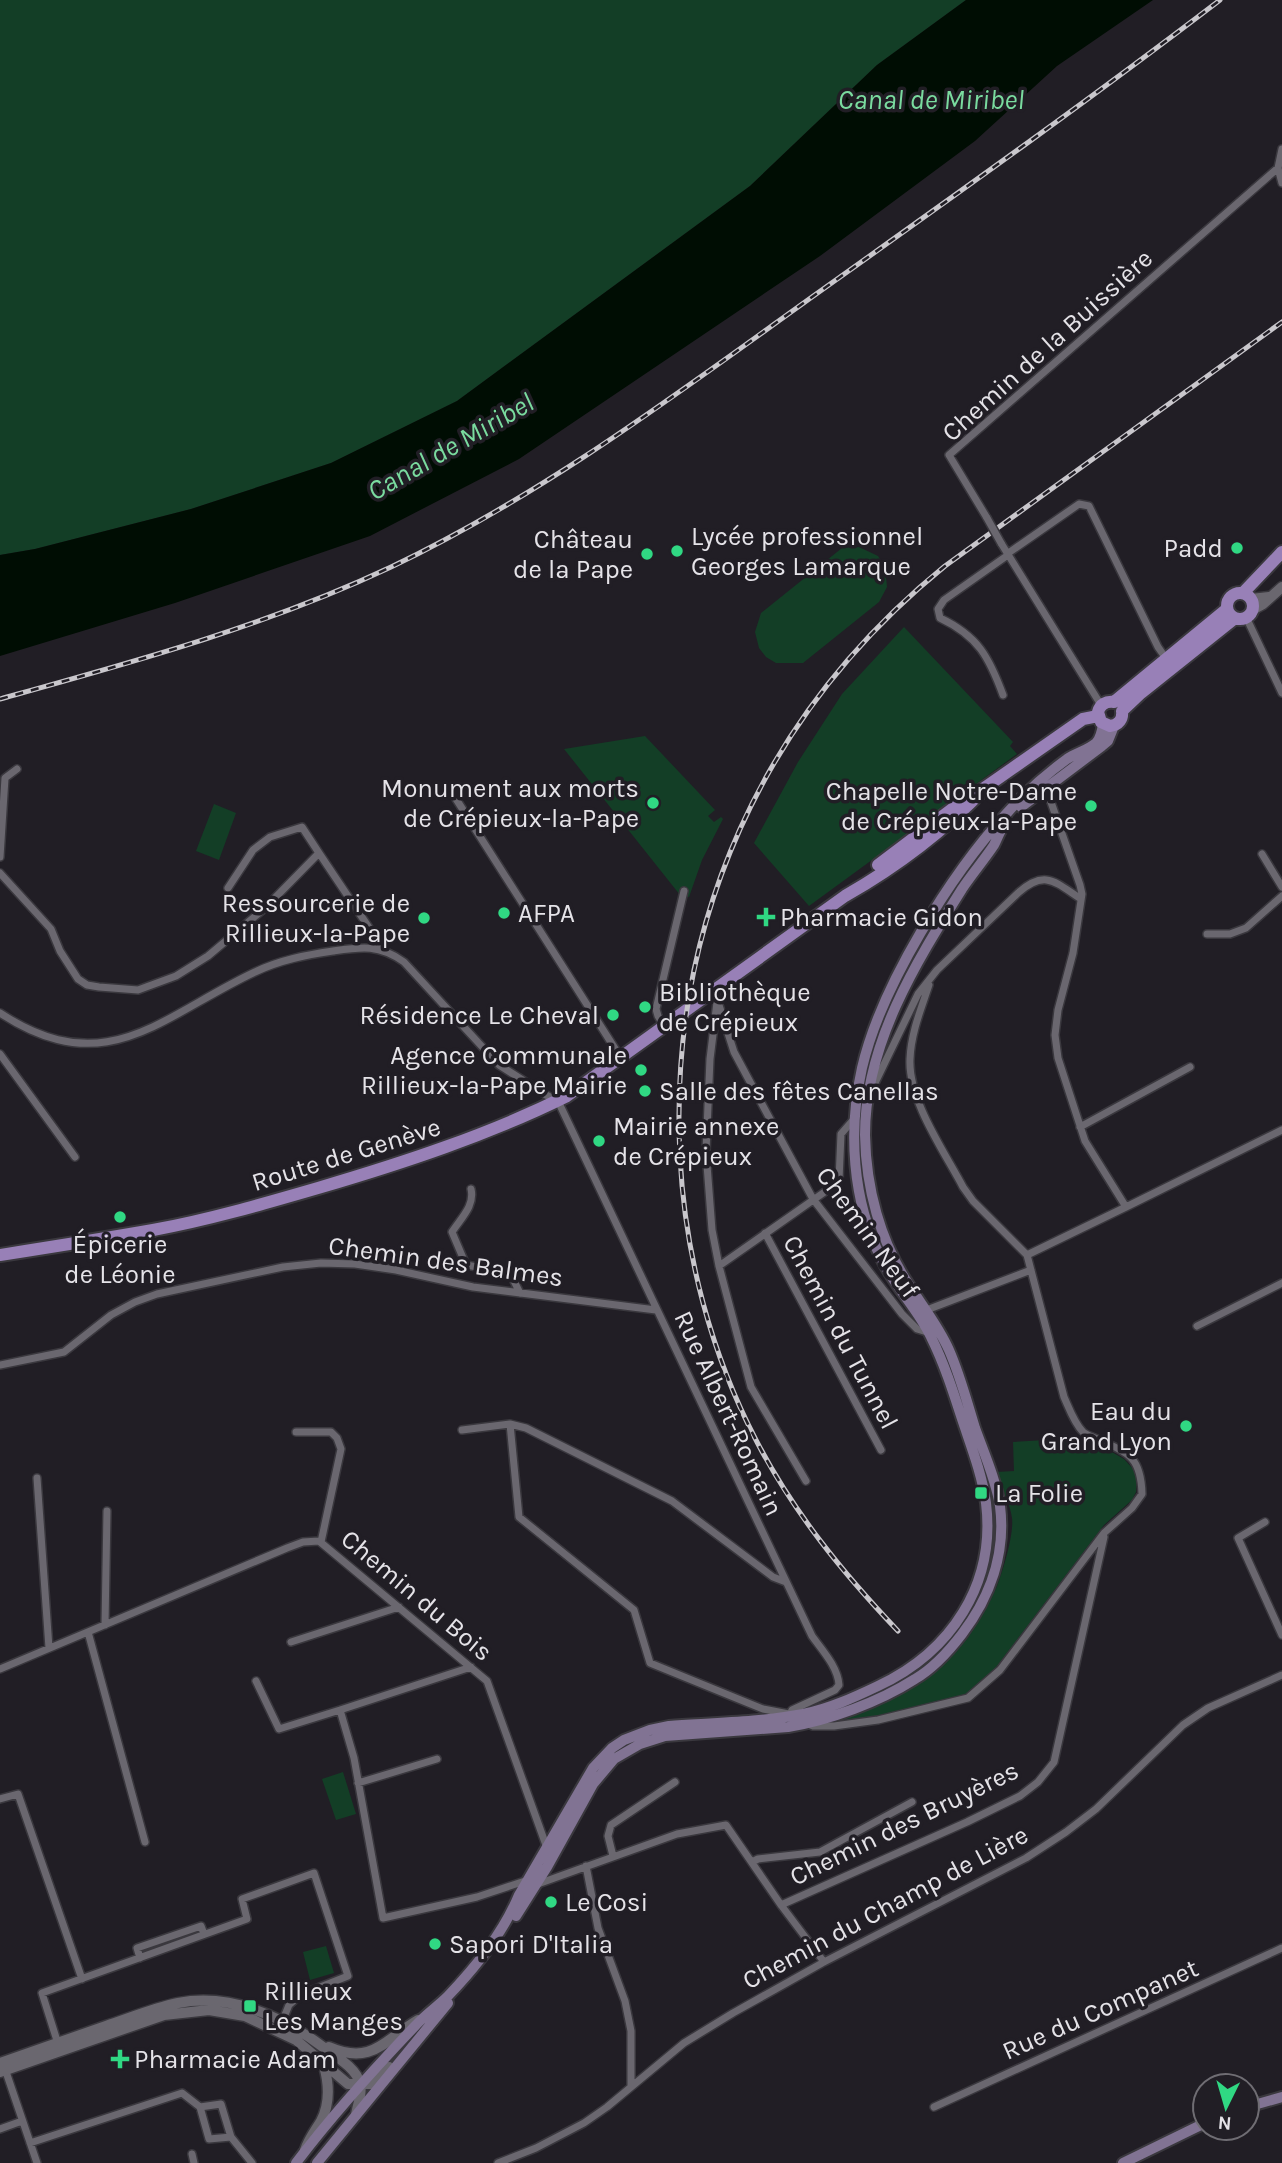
<svg xmlns="http://www.w3.org/2000/svg" width="1282" height="2163" font-family="Karla,sans-serif">
  <rect width="100%" height="100%" fill="#211e25"/>
  <path fill="#133e26" d="M0 0H966L877 65 750 186 457 401 331 463 191 509 35 549 0 555Z
    M859 547 878 556 885 567 887 587 879 602 803 663H776L766 657 759 648 755 632 761 613 842 548Z
    M904 627 1013 742 1010 746 1017 754 809 906 754 843 798 762 842 694Z
    M645 736 715 810 708 816 714 822 721 817 723 819 702 860 689 897 680 895 564 749Z
    M214 804 236 813 219 860 196 851Z
    M1062 1439 1086 1441 1110 1451 1124 1459 1135 1471 1137 1476 1136 1492 1132 1500 1104 1525 991 1674 966 1695 872 1717 830 1722C912 1696 961 1668 997 1586 1003 1570 1014 1535 1012 1518 1010 1503 1001 1487 996 1472L1014 1471 1013 1442Z
    M343 1772 356 1814 336 1820 322 1779Z
    M326 1946 334 1973 310 1980 303 1952Z"/>
  <path fill="#000d03" d="M966 0H1153L1057 66 975 141 820 256 519 459 370 536 175 603 0 656V555L35 549 191 509 331 463 457 401 750 186 877 65Z"/>
  <g fill="none" stroke-linecap="round" stroke-linejoin="round">
    <defs>
      <path id="minor" d="M1278 168 1282 183
        M987 518 949 455 1278 168 1282 149
        M1001 543 1101 705
        M1007 554 1079 504 1089 506 1158 647 1167 660
        M1246 617 1282 693
        M1003 695C989 657 978 636 940 618L938 609 944 600 1008 555
        M451 791 621 1058
        M1262 854 1282 887
        M0 857 5 778 17 769
        M0 873 51 929 60 951 78 979 87 985 99 987 138 990 176 976 208 956 265 908 319 853 384 950
        M228 888 253 850 270 837 302 827 319 853
        M1207 934H1230L1246 928 1282 896
        M929 985C921 1009 911 1033 910 1059 908 1100 944 1151 963 1187L973 1201 1027 1255
        M717 1002 710 1059 706 1152 712 1230 719 1266 751 1387 806 1481
        M719 1005 734 1052 813 1199 902 1314 917 1329 930 1333
        M0 1013C107 1083 161 1016 255 972 280 960 306 955 333 951 361 947 379 944 404 962L499 1065 546 1095 558 1101 812 1636C822 1650 838 1667 839 1685L835 1690 792 1710 789 1716
        M664 1026 658 1016 656 1009 684 891
        M0 1054 75 1157
        M875 1083 918 994 937 970 1018 893C1045 869 1055 882 1081 899
        M1080 1127 1190 1067
        M471 1189C475 1206 461 1218 452 1232L466 1265 505 1272 512 1277 520 1293
        M1126 1207 1282 1130
        M765 1233 881 1450
        M719 1266 836 1184 839 1180 841 1134 854 1119
        M924 1311 1031 1270
        M1197 1326 1282 1283
        M0 1365 64 1352 111 1315 135 1302 157 1294 283 1267 321 1263 355 1264 396 1270 473 1287 656 1310
        M510 1424 526 1428 672 1501 773 1577 786 1582
        M462 1430 510 1424 519 1517 634 1610 650 1663 763 1709 789 1714
        M296 1432H331L337 1438 341 1449 321 1542
        M37 1478 49 1648
        M1265 1522 1238 1538 1282 1635
        M105 1625 107 1511
        M88 1632 145 1842
        M291 1642 399 1607
        M471 1667 340 1710 354 1758 383 1918 477 1897 528 1880
        M0 1669 287 1548 303 1542 319 1541 487 1681 547 1848
        M256 1681 279 1729 340 1710
        M808 1724 813 1726H834L878 1720 968 1698 1000 1670 1104 1533 1132 1508 1142 1494C1141 1457 1129 1453 1097 1439 1093 1437 1086 1435 1083 1432 1074 1423 1069 1408 1064 1397L1027 1255 1126 1207 1085 1141 1058 1058 1055 1035 1058 1010 1073 953 1082 894 1080 885 1045 785
        M358 1783 437 1759
        M0 1799 18 1794 82 1979
        M613 1856 608 1836 611 1825 675 1782
        M752 1862 758 1859 820 1852 912 1802
        M586 1866 598 1928 625 2001 631 2031V2085
        M535 1885 677 1834 726 1825 781 1905 824 1962
        M781 1905 967 1822 1020 1796 1038 1782 1054 1762 1104 1537
        M140 1958 137 1948 201 1926 204 1934
        M59 2047 42 1993 247 1919 242 1899 314 1873 348 1976 300 1995 289 2005 282 2022
        M4 2066 37 2163
        M200 2107 221 2104 231 2137 252 2163
        M934 2107 1282 1948
        M0 2129 22 2121
        M30 2143 182 2093 200 2107 209 2139 231 2137
        M192 2154 194 2163
        M498 2163 536 2148 584 2123 607 2107 684 2043 733 2013 824 1962 1026 1858 1066 1832 1096 1809 1183 1725 1208 1708 1282 1675"/>
      <path id="tertiary" d="M1251 599 1269 597
        M1252 610 1263 604 1282 587
        M329 2047C373 2066 385 2039 418 2020
        M0 2063C35 2051 71 2038 106 2026 130 2018 154 2008 178 2003 230 1993 282 2016 323 2047 335 2056 357 2068 360 2084 363 2093 357 2106 356 2115
        M0 2072 164 2015 209 2010 245 2016 296 2040 348 2084H372L389 2067
        M305 2150C309 2138 315 2131 321 2121 330 2104 329 2084 324 2066"/>
      <path id="secondary" d="M1021 807 1102 746 1108 741 1114 726
        M516 1916 547 1867 593 1784 614 1759 640 1744 665 1736 788 1727C830 1720 879 1702 915 1679 934 1668 949 1651 962 1634 990 1597 1006 1553 1000 1506 996 1480 984 1453 975 1428 967 1402 960 1375 949 1350 939 1327 923 1307 909 1285 880 1241 866 1188 865 1135 865 1044 915 964 962 889 972 874 984 860 994 845 998 837 1001 828 1007 821
        M1247 2107 1282 2097
        M296 2163C333 2114 374 2069 416 2025 426 2014 438 2006 448 1996 475 1968 504 1931 519 1895L593 1768 612 1748 624 1740 650 1730 669 1726C712 1723 762 1722 803 1714 829 1709 855 1697 878 1686 951 1652 996 1584 986 1503 982 1474 971 1446 962 1419 953 1391 944 1363 931 1337 918 1309 894 1286 881 1258 852 1200 848 1130 862 1068 881 986 951 874 1007 813 1025 793 1045 775 1067 759 1076 753 1088 750 1096 743 1101 738 1102 731 1103 724
        M317 2163 448 2003
        M1123 2163 1205 2123"/>
      <path id="primary" d="M1243 593 1282 552
        M1227 606a13 13 0 1 1 26 0a13 13 0 1 1-26 0Z
        M1227 609 1114 702C1106 701 1100 704 1098 712L1101 722 1110 726C1119 725 1123 719 1122 711L1141 693 1235 618
        M980 791 1083 719 1098 716
        M878 865 964 800
        M0 1255C51 1247 102 1239 153 1230 208 1220 263 1204 318 1188 403 1163 488 1135 567 1096L845 896C896 867 945 830 986 787"/>
    </defs>
    <use href="#minor" stroke="#3a383e" stroke-width="10"/>
    <use href="#tertiary" stroke="#3a383e" stroke-width="13"/>
    <use href="#secondary" stroke="#3a383e" stroke-width="14"/>
    <use href="#primary" stroke="#3a383e" stroke-width="16"/>
    <use href="#minor" stroke="#6a676f" stroke-width="7"/>
    <use href="#tertiary" stroke="#6a676f" stroke-width="10"/>
    <use href="#secondary" stroke="#817393" stroke-width="10"/>
    <use href="#primary" stroke="#9880b7" stroke-width="12"/>
    <defs>
      <path id="rail" d="M0 699C133 662 266 626 391 567 540 496 671 398 805 302 944 203 1084 104 1220 0
        M898 1631C843 1573 794 1513 757 1442 711 1354 685 1255 680 1157 668 923 764 713 945 566L1282 322"/>
    </defs>
    <use href="#rail" stroke="#c9c7cc" stroke-width="5"/>
    <use href="#rail" stroke="#211e25" stroke-width="2.5" stroke-dasharray="8" stroke-linecap="butt"/>
    <defs>
      <path id="minor-bridge" d="M987 518 1001 543"/>
    </defs>
    <use href="#minor-bridge" stroke="#3a383e" stroke-width="10" stroke-linecap="butt"/>
    <use href="#minor-bridge" stroke="#6a676f" stroke-width="7"/>
  </g>
  <g fill="#30d883" stroke="#211e25" stroke-width="2.5">
    <circle cx="1237" cy="548" r="7"/>
    <circle cx="677" cy="551" r="7"/>
    <circle cx="647" cy="554" r="7"/>
    <circle cx="653" cy="803" r="7"/>
    <circle cx="1091" cy="806" r="7"/>
    <circle cx="504" cy="913" r="7"/>
    <path d="M762.5 906.5h7v7h7v7h-7v7h-7v-7h-7v-7h7z"/>
    <circle cx="424" cy="918" r="7"/>
    <circle cx="645" cy="1007" r="7"/>
    <circle cx="613" cy="1015" r="7"/>
    <circle cx="641" cy="1070" r="7"/>
    <circle cx="645" cy="1091" r="7"/>
    <circle cx="599" cy="1141" r="7"/>
    <circle cx="120" cy="1217" r="7"/>
    <circle cx="1186" cy="1426" r="7"/>
    <rect x="974" y="1486" width="14" height="14" rx="3.5"/>
    <circle cx="551" cy="1902" r="7"/>
    <circle cx="435" cy="1944" r="7"/>
    <rect x="243" y="1999" width="14" height="14" rx="3.5"/>
    <path d="M116.5 2048.5h7v7h7v7h-7v7h-7v-7h-7v-7h7z"/>
  </g>
  <g text-anchor="middle" stroke-width="7" stroke-linejoin="round" paint-order="stroke">
    <g font-size="26" fill="#e5e3e8" stroke="#211e25">
      <text transform="translate(1047 345) rotate(-42)" y="9">Chemin de la Buissière</text>
      <text transform="translate(346 1154) rotate(-17)" y="9">Route de Genève</text>
      <text transform="translate(868 1232) rotate(54)" y="9">Chemin Neuf</text>
      <text transform="translate(446 1261) rotate(8)" y="9">Chemin des Balmes</text>
      <text transform="translate(841 1332) rotate(62)" y="9">Chemin du Tunnel</text>
      <text transform="translate(729 1413) rotate(65)" y="9">Rue Albert-Romain</text>
      <text transform="translate(417 1595) rotate(40)" y="9">Chemin du Bois</text>
      <text transform="translate(904 1823) rotate(-26)" y="9">Chemin des Bruyères</text>
      <text transform="translate(885 1907) rotate(-28)" y="9">Chemin du Champ de Lière</text>
      <text transform="translate(1100 2009) rotate(-24)" y="9">Rue du Companet</text>
    </g>
    <g font-size="26" fill="#e5e3e8" stroke="#211e25" text-anchor="start">
      <text x="691" y="545">Lycée professionnel<tspan x="691" dy="30">Georges Lamarque</tspan></text>
      <text x="633" y="548" text-anchor="end">Château<tspan x="633" dy="30">de la Pape</tspan></text>
      <text x="1223" y="557" text-anchor="end">Padd</text>
      <text x="639" y="797" text-anchor="end">Monument aux morts<tspan x="639" dy="30">de Crépieux-la-Pape</tspan></text>
      <text x="1077" y="800" text-anchor="end">Chapelle Notre-Dame<tspan x="1077" dy="30">de Crépieux-la-Pape</tspan></text>
      <text x="410" y="912" text-anchor="end">Ressourcerie de<tspan x="410" dy="30">Rillieux-la-Pape</tspan></text>
      <text x="518" y="922">AFPA</text>
      <text x="780" y="926">Pharmacie Gidon</text>
      <text x="659" y="1001">Bibliothèque<tspan x="659" dy="30">de Crépieux</tspan></text>
      <text x="599" y="1024" text-anchor="end">Résidence Le Cheval</text>
      <text x="627" y="1064" text-anchor="end">Agence Communale<tspan x="627" dy="30">Rillieux-la-Pape Mairie</tspan></text>
      <text x="659" y="1100">Salle des fêtes Canellas</text>
      <text x="613" y="1135">Mairie annexe<tspan x="613" dy="30">de Crépieux</tspan></text>
      <text x="120" y="1253" text-anchor="middle">Épicerie<tspan x="120" dy="30">de Léonie</tspan></text>
      <text x="1172" y="1420" text-anchor="end">Eau du<tspan x="1172" dy="30">Grand Lyon</tspan></text>
      <text x="995" y="1502">La Folie</text>
      <text x="565" y="1911">Le Cosi</text>
      <text x="449" y="1953">Sapori D'Italia</text>
      <text x="264" y="2000">Rillieux<tspan x="264" dy="30">Les Manges</tspan></text>
      <text x="134" y="2068">Pharmacie Adam</text>
    </g>
    <g font-size="28" font-style="italic" fill="#7adb9f" stroke="#211e25">
      <text x="931" y="109">Canal de Miribel</text>
      <text transform="translate(450 446) rotate(-30)" y="10">Canal de Miribel</text>
    </g>
  </g>
  <g transform="translate(1226 2107) rotate(185)"><circle r="33" fill="#211e25" stroke="#6f6d73" stroke-width="2"/>
  <path d="M0-5L12 26L0 18L-12 26Z" fill="#30d883"/>
  <text y="-10" font-size="19" font-weight="bold" text-anchor="middle" fill="#e5e3e8">N</text>
  </g>
</svg>
